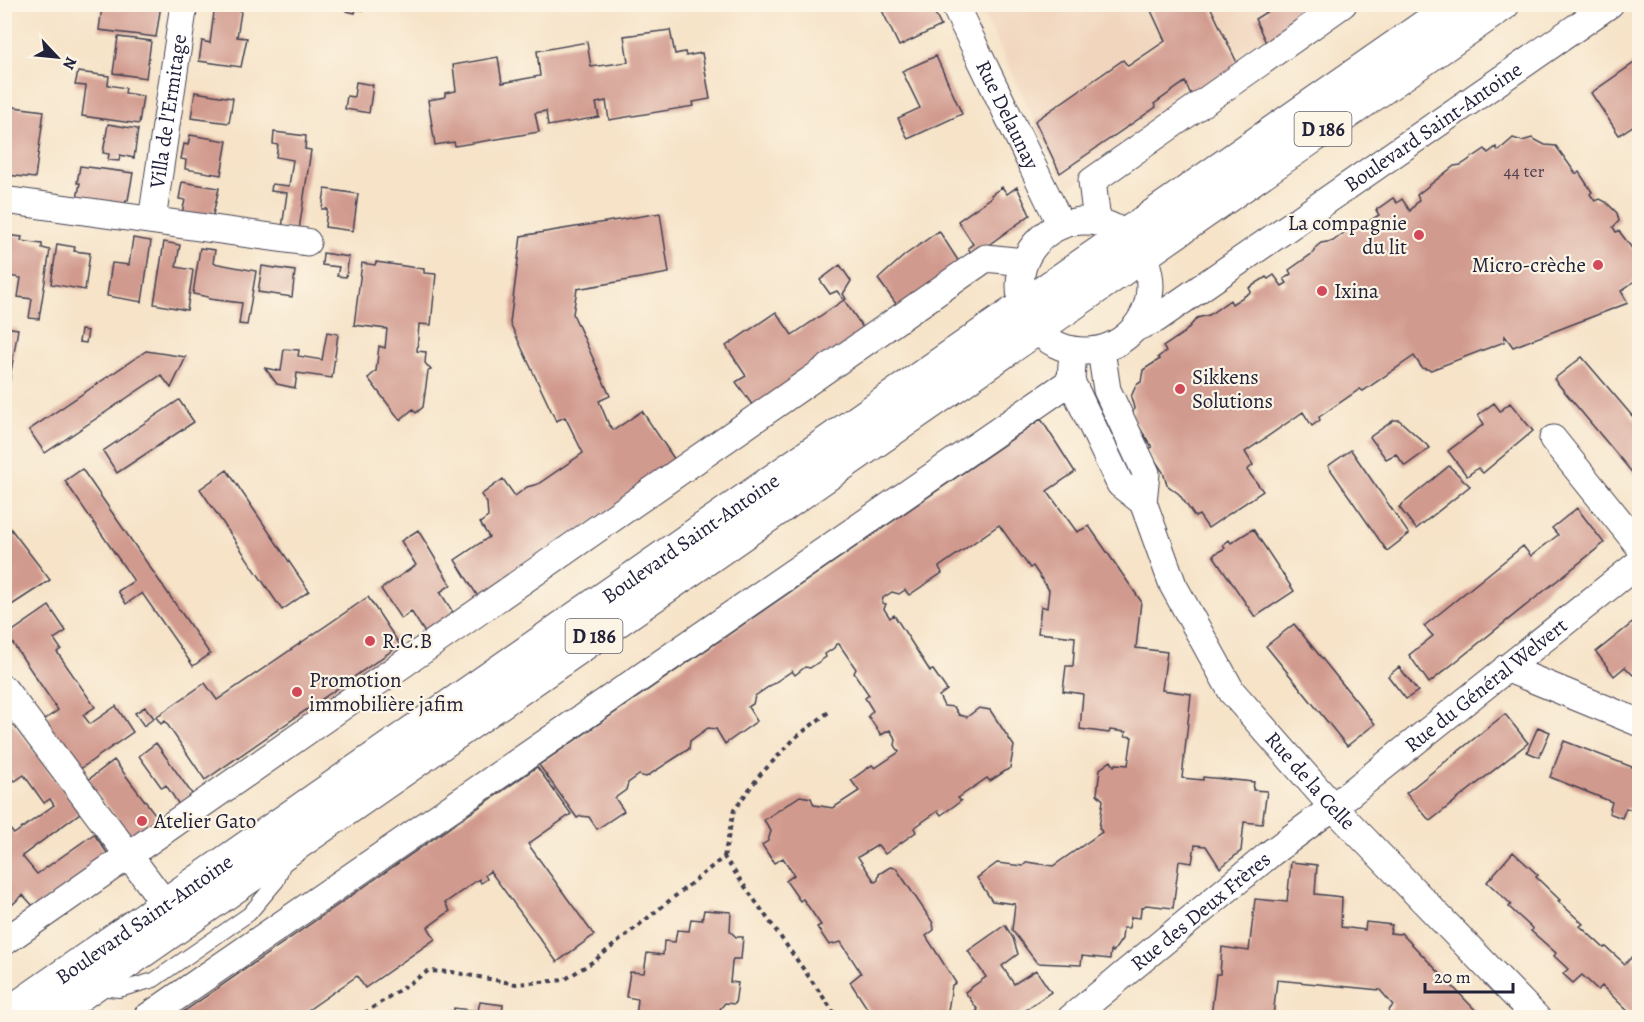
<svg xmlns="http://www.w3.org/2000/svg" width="1644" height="1022" font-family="Alegreya,serif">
  <rect width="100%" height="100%" fill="#fcf5e5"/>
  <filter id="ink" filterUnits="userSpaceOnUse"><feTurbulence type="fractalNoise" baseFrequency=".0167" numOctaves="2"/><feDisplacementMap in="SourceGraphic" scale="12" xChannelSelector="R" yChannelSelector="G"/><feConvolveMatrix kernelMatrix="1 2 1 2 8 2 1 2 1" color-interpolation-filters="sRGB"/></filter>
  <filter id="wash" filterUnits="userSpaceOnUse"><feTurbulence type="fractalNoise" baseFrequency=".008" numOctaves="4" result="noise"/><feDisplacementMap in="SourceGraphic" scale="24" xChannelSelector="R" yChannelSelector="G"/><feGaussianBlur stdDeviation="1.35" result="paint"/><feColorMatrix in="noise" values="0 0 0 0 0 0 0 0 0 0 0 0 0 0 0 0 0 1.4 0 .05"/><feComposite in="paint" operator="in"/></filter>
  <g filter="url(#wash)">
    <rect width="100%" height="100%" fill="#f6e3c8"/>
    <path fill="#f1d5bd" d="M979 5H1265L1282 38 1068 189Z"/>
    <g id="blocks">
      <path fill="#d19a8e" d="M215 4 242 6 237 37 247 38 241 67 199 61 202 41 210 43Z
        M347 4H364L363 10 356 9 355 13 346 11Z
        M879 4H930L941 26 899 46Z
        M1148 4H1209L1240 69 1194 101 1185 82 1154 104 1156 107 1060 173 1035 121 1123 60 1128 66 1165 41Z
        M1265 4H1329L1268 47 1255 19 1268 11Z
        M121 5H161L156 37 99 30 102 7 120 10Z
        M670 30 675 54 685 52 686 56 702 53 710 99 693 102 694 106 609 120 606 101 596 103 599 117 548 126 546 111 535 113 539 132 455 146 454 142 435 145 428 100 445 97V93L456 91 453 65 498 57 502 83 540 76 537 51 587 42 591 67 628 62 624 36Z
        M118 37 151 41 146 78 113 73Z
        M936 56 962 114 908 139 898 118 920 108 902 71Z
        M1640 59V121L1619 135 1591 93Z
        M78 72 109 76 108 85 126 88 125 93 143 96 139 124 82 116 86 86 75 85Z
        M356 82 373 85 369 113 345 109 347 96 354 97Z
        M195 92 233 98 229 123 191 118Z
        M6 106 44 111 35 178 6 175 11 142 4 141Z
        M108 124 138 129 134 158 120 155 119 161 108 160 109 154 103 153Z
        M274 132 306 136 305 149 311 150 299 230 282 228 287 193 271 191 272 184 289 186 293 160 276 157 278 145 273 144Z
        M190 135 227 141 221 175 185 169 186 160 181 159 184 144 188 145Z
        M1513 138 1522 141 1532 138 1545 145 1556 146 1576 174 1579 172 1592 192 1590 194 1595 201 1600 199 1606 202 1617 213 1619 221 1613 227 1616 232 1619 231 1640 259V277L1621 291 1628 303 1513 347 1505 336 1504 342 1431 370 1422 368 1414 356 1363 391 1360 389 1319 417 1320 420 1312 426 1303 412 1245 452 1253 465 1247 470 1263 491 1208 528 1199 515 1195 517 1179 494 1167 485 1163 472 1148 450 1152 447 1132 416 1134 408 1131 397 1136 385 1141 382 1143 370 1160 359 1158 357 1166 351 1163 347 1185 332 1197 318 1209 315 1230 300 1232 304 1251 292 1249 288 1266 277 1268 279 1274 275 1282 286 1287 283 1284 279 1291 274 1289 270 1313 253 1316 247 1321 243 1333 241 1356 224 1359 228 1379 215 1376 210 1393 198 1397 203 1402 199 1410 211 1419 200 1417 195 1454 166 1461 165 1485 149 1488 153 1496 147 1498 151Z
        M80 166 133 173 128 200H126L124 214 77 199 80 183H77Z
        M182 182 219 188 212 219 182 213 185 200 179 199Z
        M1002 187 1007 194 1017 187 1030 215 973 256 968 248 973 244 958 221 992 197 991 195Z
        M325 189 358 194 353 231 325 227 327 209H322Z
        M660 213 669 273 577 289 573 314 610 396 599 401 609 425 614 430 642 411 677 463 480 600 455 560 489 537 480 523 488 517 487 503 481 495 503 479 515 496 527 487 538 484 583 453 565 417 556 421 510 323 521 236Z
        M939 231 961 265 899 308 878 279 905 255Z
        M5 235 22 237 21 241 42 244V248L50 250 39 319 29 318 32 299 18 297 21 278 4 275Z
        M133 238 151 241 142 302 107 296 112 263 129 265Z
        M164 242 180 245 176 267 193 270 187 310 154 304Z
        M57 244 75 247 74 251 90 253 85 290 51 284Z
        M200 248 215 250 213 263 256 271 247 325 239 324 242 303 209 299 208 297 193 294Z
        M323 253 349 257 346 277 337 276 339 267 322 265Z
        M376 262 424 269V273L436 274 431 325 419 324 417 351 426 352 425 363 431 370 428 371 423 407 416 413 413 409 400 420 368 378 376 371 379 346 385 348 387 329 354 325 362 263 375 265Z
        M840 265 851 281 843 294 846 299 844 300 837 291 830 294 820 280Z
        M262 266 295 271 292 297 258 292Z
        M844 300 866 332 755 409 736 382 746 376 726 346 776 312 792 335Z
        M4 327 18 329 6 402H4Z
        M81 330 88 331 86 343 79 342Z
        M327 332 338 334 332 378 297 373 295 388 277 384 265 368 281 371 284 349 299 350 298 356 322 360Z
        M146 351 186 357 171 388 161 375 45 453 29 430Z
        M1582 357 1640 425V482L1554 379Z
        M179 400 194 422 117 473 103 451Z
        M1494 403 1500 411 1510 403 1533 431 1483 473 1478 468 1467 476 1448 451 1484 424 1478 415Z
        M1041 419 1075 472 1047 491 1077 532 1089 526 1141 601 1136 648 1167 652 1162 690 1191 694 1182 778 1203 780V777L1254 782 1253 790 1267 791 1262 824 1244 822 1241 851 1220 868 1206 846 1195 845 1192 863 1179 861 1173 908 1146 905 1141 909 1140 918 1131 917 1129 928H1123L1122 939 1113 952 1111 950 1110 959 1082 956 1081 965 1037 963 1012 930 1015 904 992 901 977 878 997 863 1023 866 1027 862 1053 866 1102 832 1099 828 1103 800 1097 794 1100 769 1111 761 1114 766 1116 764 1128 765 1132 737 1125 736 1126 732 1110 730 1109 733 1080 729 1083 694 1063 691 1066 666H1073L1075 637 1038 633 1041 606 1047 608 1049 590 1033 566 1030 568 999 525 939 567 942 573 909 595 905 590 899 594 892 592 883 598 882 603 886 604 884 609 890 618 894 615 930 671 933 670 947 690 939 696 944 706 954 707 959 715 967 717 979 708 990 710 1014 746 1010 768 990 781 987 778 958 798 961 801 941 815 938 811 914 828 916 832 885 854 878 845 858 857 875 882 878 880 879 874 890 867 896 868 933 923 934 930 926 936 956 983 952 985 947 1017H865L869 1011 850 982 861 973 841 942 829 945 817 927 821 925 803 899 800 901 786 881 794 875 783 858 774 863 762 845 768 841 771 831 764 820 800 796 811 798 814 805 833 808 859 791 851 780 872 765 875 768 899 752 895 745 896 740 890 730 881 735 868 716 873 711 865 698 869 695 854 673 856 669 839 644H836L834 648 825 654 826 657 810 668 805 667 795 675 792 671 755 696 753 704 748 707 757 721 725 744 716 729 708 728 690 741 689 749 646 777 639 775 628 783 626 790 615 798 624 811 597 829 589 817 581 816 577 818 539 765Z
        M1394 420H1399L1430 448 1405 466 1396 454 1386 459 1370 437Z
        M1351 450 1409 534 1387 551 1328 466Z
        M1449 466 1470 486 1416 529 1399 507Z
        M82 469 210 654 193 666 142 593 126 604 118 591 134 581 65 481Z
        M227 470 309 591 282 610 200 489Z
        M1577 508 1604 543 1429 683 1409 655 1433 636 1424 626 1523 546 1531 556 1558 535 1552 528Z
        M4 520 50 580 4 610Z
        M1253 529 1294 591 1255 617 1213 555 1225 548 1223 545 1229 540 1231 543Z
        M418 530 451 585 440 592 456 617 427 636 411 611 401 619 381 589 416 565 401 541Z
        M368 597 400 645 205 780 165 721 161 724 156 717 205 683 217 700Z
        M49 606 66 631 54 639 61 649 57 652 95 707 83 715 90 724 116 706 133 732 80 769 43 721 58 710 7 635Z
        M1640 617V670L1633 675 1625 667 1614 676 1596 652Z
        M1294 624 1375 724 1347 746 1266 646Z
        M1399 667 1418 691 1406 699 1388 676Z
        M145 707 154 718 144 726 135 713Z
        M1505 714 1528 743 1430 821 1406 793Z
        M9 718 80 813 22 856 37 874 94 834 110 857 35 908 23 895 5 911V823L14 834 54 805 50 799 44 803 24 775 15 781 4 768V721Z
        M1538 727 1550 732 1539 757 1527 752Z
        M1564 741 1640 770V813L1626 808 1622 818 1609 813 1612 802 1550 777Z
        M156 743 195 798 181 808 166 785 162 788 139 756Z
        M114 760 161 822 133 840 88 780Z
        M537 767 571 814 528 844 594 935 557 962 490 871 485 875 487 879 481 883 479 879 445 903 450 911 428 927 435 939 365 988 357 976 298 1017H176Z
        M1513 852 1538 875 1536 877 1560 900 1558 901 1583 924 1580 926 1604 948 1606 947 1625 964 1632 957 1640 965V1012L1634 1017 1602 986 1598 990 1582 975 1573 983 1563 974 1568 969 1554 956 1556 953 1531 931 1533 929 1509 907 1511 904 1487 882Z
        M1291 862 1317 865 1315 894 1342 897 1341 927 1365 930 1366 922 1392 925 1390 933 1399 934 1401 933 1482 1017H1391L1387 1013 1393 1005 1380 990 1277 980 1273 1017H1211L1216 974H1220L1222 947 1249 951 1255 899 1287 902Z
        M704 910 731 912 730 931 736 937H743L741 959H733L732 963 730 982 738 983 735 1004 725 1003 720 1009 719 1017H636L638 999 626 997 630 972 644 973 647 953 663 955 664 941 675 942 677 930 689 931 691 919 702 920Z
        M1005 925 1013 938 1018 954 1002 966 1014 984 1036 970 1051 992 1015 1017H968L978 1010 965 992 986 977 968 951Z
        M480 1002 503 1005 502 1013 505 1017H453L454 1008 478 1011Z"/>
    </g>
  </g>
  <g filter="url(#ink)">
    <use href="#blocks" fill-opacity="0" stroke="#423f50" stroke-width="1.5"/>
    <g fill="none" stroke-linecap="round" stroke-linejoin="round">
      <defs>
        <path id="lane" d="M98 988 119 990 154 980 249 914 277 881 285 860"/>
        <g id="street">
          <path id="s1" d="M954 4 1061 225"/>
          <path d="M4 200 307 242"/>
          <path id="s2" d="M152 220 184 4"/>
          <circle cx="1085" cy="286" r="65"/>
          <path d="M1097 221 1092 181 1343 4"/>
          <path id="s3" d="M1135 328 1156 319 1610 4"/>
          <path id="s4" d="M1101 350 1107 390 1146 473 1143 502 1173 585 1232 692 1333 807 1537 1018"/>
          <path d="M1072 364 1071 381 1120 484 1143 502"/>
          <path d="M1553 439 1640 547"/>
          <path d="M1506 668 1640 723"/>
          <path d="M4 689 166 905"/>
          <path d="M4 942 986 258 1024 262"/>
          <path d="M146 1018 1071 381"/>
          <path id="s5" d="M1071 1018 1271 853 1333 807 1640 562"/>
        </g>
        <g id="primary">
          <path id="s6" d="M4 1017 1457 4"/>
          <path d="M46 1018 1503 4"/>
        </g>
      </defs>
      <use href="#lane" stroke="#423f50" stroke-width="16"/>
      <use href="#street" stroke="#423f50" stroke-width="29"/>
      <use href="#primary" stroke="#423f50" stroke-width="35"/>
      <path stroke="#423f50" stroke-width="4" stroke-dasharray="4.5 4.5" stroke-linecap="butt" d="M724 857 734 810 759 776 796 737 830 711
        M357 1018 428 971 452 972 516 984 564 980 594 961 724 857 838 1018"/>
      <use href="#lane" stroke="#fff" stroke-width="14"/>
      <use href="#street" stroke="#fff" stroke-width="27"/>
      <use href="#primary" stroke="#fff" stroke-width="33"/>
    </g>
  </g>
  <g fill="#d1495b" stroke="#fcf5e5" stroke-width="2">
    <circle cx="1419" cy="235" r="6"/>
    <circle cx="1598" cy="265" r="6"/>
    <circle cx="1322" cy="291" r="6"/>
    <circle cx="1180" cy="389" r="6"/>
    <circle cx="370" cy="641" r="6"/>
    <circle cx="297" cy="692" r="6"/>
    <circle cx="142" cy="821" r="6"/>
  </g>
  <g text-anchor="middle" stroke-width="4.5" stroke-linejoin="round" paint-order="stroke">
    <g font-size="18" fill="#4e4050">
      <text x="1524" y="177">44 ter</text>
    </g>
    <g fill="#fcf5e5" stroke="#63616e" stroke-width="1.5">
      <rect x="1294.5" y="112" width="57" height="34" rx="4.5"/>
      <rect x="565.5" y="619" width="57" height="34" rx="4.5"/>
    </g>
    <g font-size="20" font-weight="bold" fill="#22223b">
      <text x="1323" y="136">D 186</text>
      <text x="594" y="643">D 186</text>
    </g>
    <g font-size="21" fill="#22223b" stroke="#fcf5e5">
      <text dy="7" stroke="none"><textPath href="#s2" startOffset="110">Villa de l'Ermitage</textPath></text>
      <text dy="7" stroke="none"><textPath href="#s1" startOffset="123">Rue Delaunay</textPath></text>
      <text dy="7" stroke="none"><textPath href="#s3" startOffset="360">Boulevard Saint-Antoine</textPath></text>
      <text dy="7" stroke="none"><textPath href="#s6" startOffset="837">Boulevard Saint-Antoine</textPath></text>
      <text dy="7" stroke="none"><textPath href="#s5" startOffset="532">Rue du Général Welvert</textPath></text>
      <text dy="7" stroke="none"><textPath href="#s4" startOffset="490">Rue de la Celle</textPath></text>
      <text dy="7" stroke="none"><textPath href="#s5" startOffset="168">Rue des Deux Frères</textPath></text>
      <text dy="7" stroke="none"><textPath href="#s6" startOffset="171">Boulevard Saint-Antoine</textPath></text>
    </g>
    <g font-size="21" fill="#22223b" stroke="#fcf5e5" text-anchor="start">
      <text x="1407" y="230" text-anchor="end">La compagnie<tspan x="1407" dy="24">du lit</tspan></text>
      <text x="1586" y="272" text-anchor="end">Micro-crèche</text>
      <text x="1334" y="298">Ixina</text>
      <text x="1192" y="384">Sikkens<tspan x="1192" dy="24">Solutions</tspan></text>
      <text x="382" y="648">R.C.B</text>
      <text x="309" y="687">Promotion<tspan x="309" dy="24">immobilière jafim</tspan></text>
      <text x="154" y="828">Atelier Gato</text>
    </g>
  </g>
  <rect width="1644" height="1022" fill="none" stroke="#fcf5e5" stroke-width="24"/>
  <g transform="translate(57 57) rotate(116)" stroke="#fcf5e5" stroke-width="4.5" paint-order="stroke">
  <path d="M0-4.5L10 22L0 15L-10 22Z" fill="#22223b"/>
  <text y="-9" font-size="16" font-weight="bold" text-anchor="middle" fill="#22223b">N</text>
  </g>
  <path d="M1425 983v9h88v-9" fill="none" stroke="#22223b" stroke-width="3"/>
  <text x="1434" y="983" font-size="18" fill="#22223b" stroke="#fcf5e5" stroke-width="4.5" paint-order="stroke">20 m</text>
</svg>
